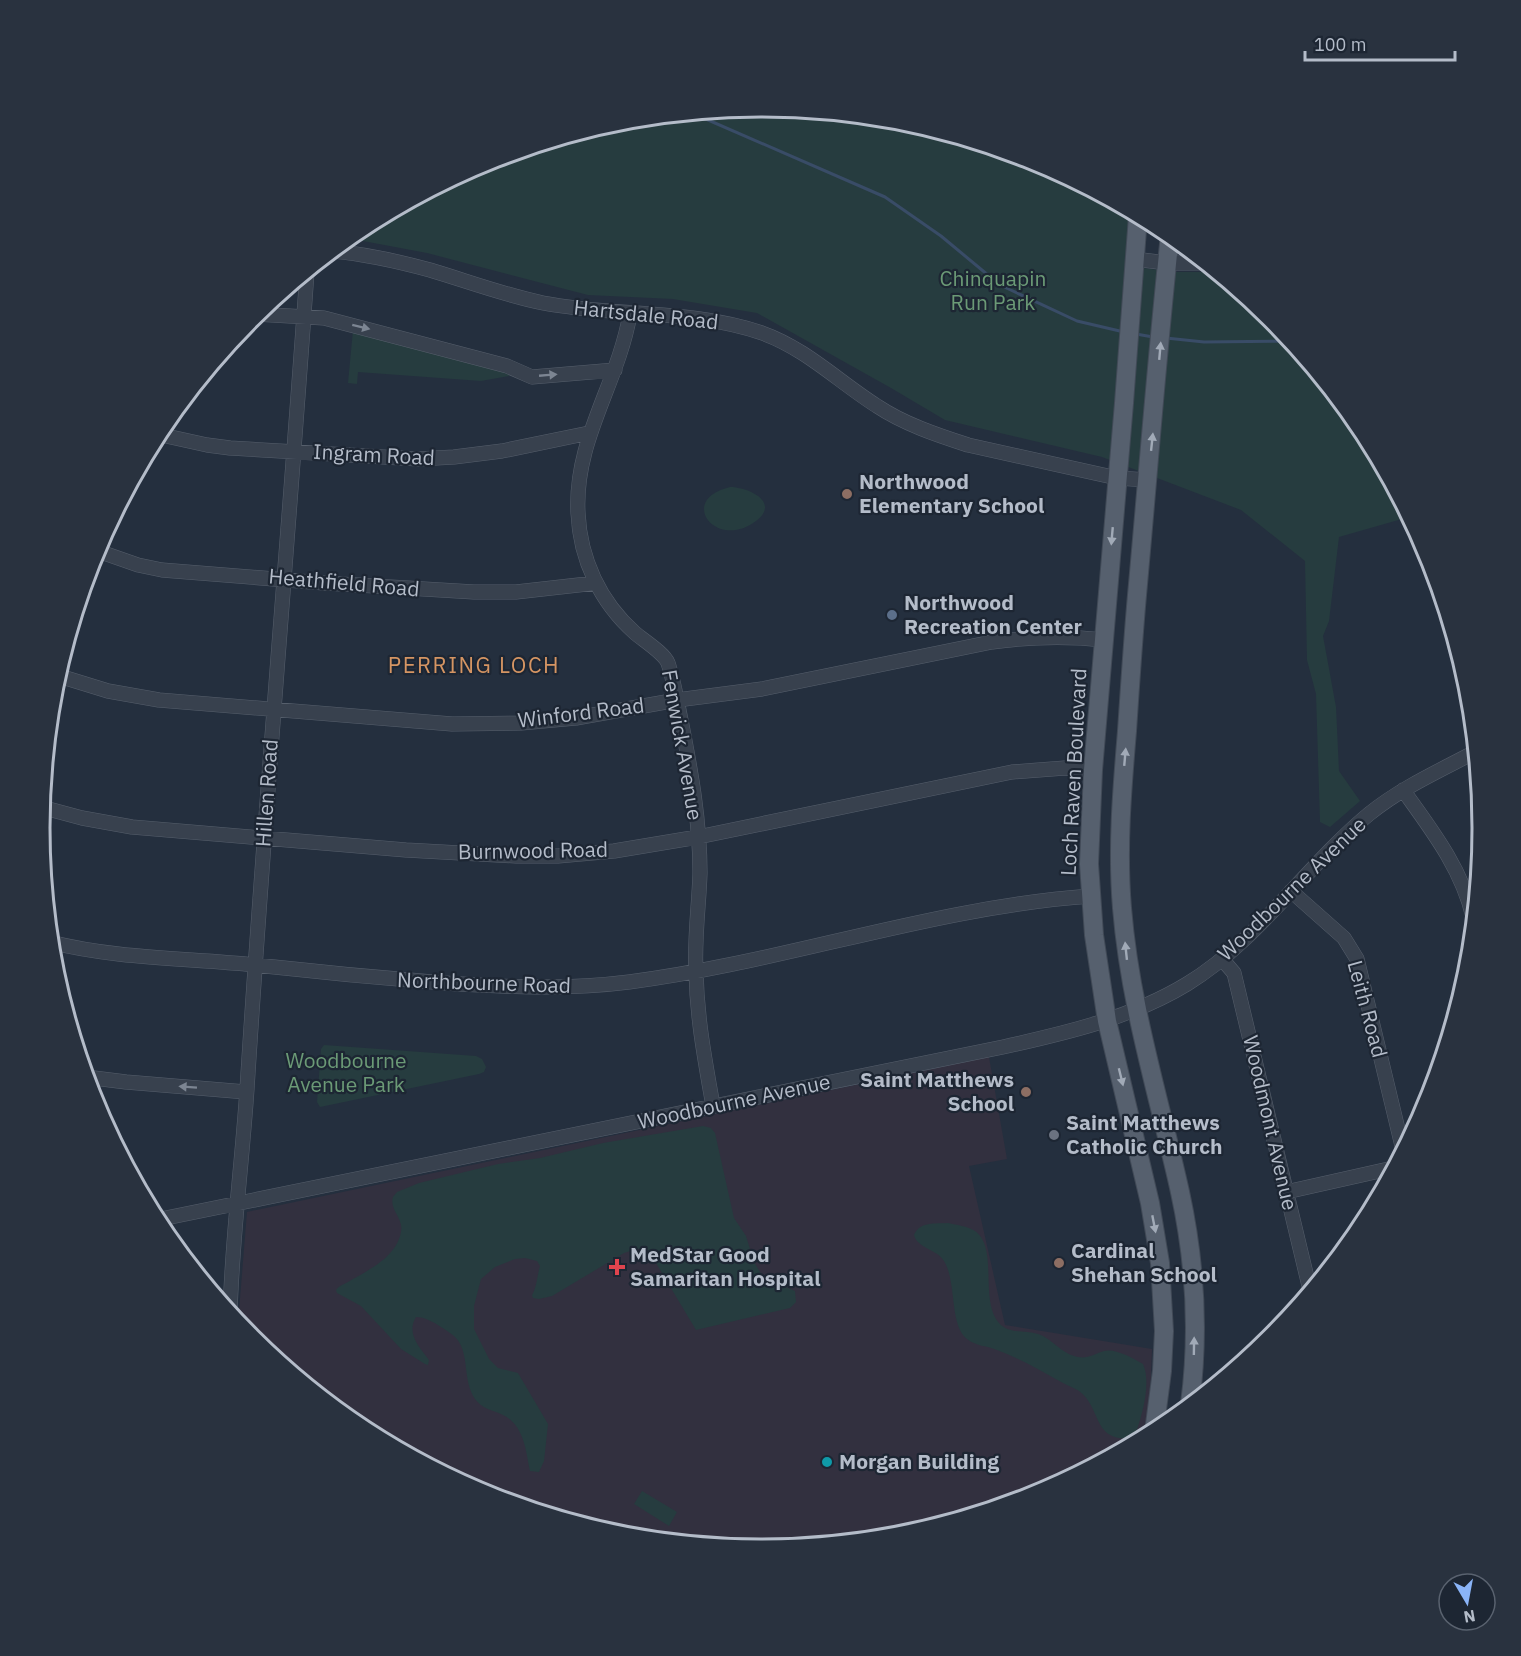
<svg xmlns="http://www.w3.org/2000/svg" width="1521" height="1656" font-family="'IBM Plex Sans',sans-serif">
  <rect width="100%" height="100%" fill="#242f3e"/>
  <path fill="#32303f" d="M989 1057 1007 1159 969 1166 1005 1325 1152 1349 1150 1403 1144 1437 1036 1495 901 1536 760 1549 619 1536 484 1494 359 1428 250 1338 238 1323 247 1212Z"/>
  <path fill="#263c3f" d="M761 107 827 113 893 128 966 140 1037 162 1129 211 1127 266 1175 272H1215L1271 318 1361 427 1409 517 1339 537 1329 621 1323 636 1336 707 1339 771 1360 801 1330 827 1320 822 1316 694 1307 660 1305 561 1241 510 1102 457 945 420 891 388 757 313 673 299 588 295 427 253 347 238 360 228 485 161 620 120Z
    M353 330 509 371V376L481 381 358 372 357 384 348 383Z
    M730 487C748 487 781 502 756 521 717 551 676 500 730 487Z
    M324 1045 476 1056 482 1059 486 1067 484 1072 479 1074 320 1107 317 1102 321 1049Z
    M703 1126 711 1128 715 1133 734 1218 746 1236 754 1262 760 1272 771 1281 795 1291 796 1302 790 1308 696 1330 650 1253C642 1245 633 1250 624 1253L552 1296 539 1299 533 1298 532 1295C537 1287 537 1276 540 1266L537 1261 525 1258 515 1259 495 1267 481 1279 474 1306V1329L489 1359 498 1368 518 1373 548 1424 544 1461 539 1472 530 1471C526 1451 524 1425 503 1415 493 1410 482 1409 475 1399 463 1381 469 1358 459 1342 455 1335 447 1331 441 1327 434 1322 424 1317 416 1317 406 1333 419 1347 429 1360L428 1365 425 1364 401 1349 361 1306 337 1293 336 1290C340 1285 343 1285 348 1282 368 1270 396 1258 401 1232 404 1218 389 1210 393 1197L397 1192 419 1183 498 1164 540 1158 603 1143Z
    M948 1223C957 1225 967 1226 975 1231 999 1248 979 1300 999 1323 1008 1334 1025 1330 1038 1334 1053 1339 1061 1354 1078 1357 1088 1359 1094 1354 1104 1351 1115 1348 1133 1358 1143 1364 1152 1384 1141 1419 1134 1438 1091 1443 1103 1409 1079 1391 1075 1388 1068 1386 1063 1383 1041 1371 1021 1359 997 1350 988 1346 975 1346 967 1339 949 1325 957 1282 944 1261 937 1249 918 1249 914 1235 920 1221 935 1224 948 1223Z
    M642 1491 677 1512 669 1526 634 1504Z"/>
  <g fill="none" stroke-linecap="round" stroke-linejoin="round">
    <path stroke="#394c67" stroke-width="3" d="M692 113 885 197 941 236 1000 285 1077 321 1124 332
      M1136 334 1153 337
      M1166 338 1204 342 1290 341"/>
    <defs>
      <path id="minor" d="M332 251C365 254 397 261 430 270 467 281 504 295 543 303 616 317 692 309 762 333 805 348 839 382 877 406 904 424 937 435 968 445L1117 478 1148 480
        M1134 259 1167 263H1204
        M255 314 324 318 507 366 532 377 615 370
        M630 314C618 384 574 440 578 513 580 559 600 602 635 633 643 640 664 653 668 663 674 681 677 701 681 720 691 771 700 821 700 873 699 906 694 939 696 972 697 1019 705 1060 713 1106
        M157 434 207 445 230 448 418 459 454 457 502 451 589 433
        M95 550 138 565 162 570 324 583 474 592H516L596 583
        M56 675 108 691 159 700 452 724 521 723 576 718 677 700 762 689 992 642C1029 637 1066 636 1104 640
        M1403 790C1431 829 1462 869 1473 917
        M41 807 82 818 132 827 406 850 516 856H558L614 851 698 837 1012 772 1065 768 1093 770
        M1291 891 1344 938 1357 959 1403 1150
        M50 942C117 959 187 958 255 965 318 972 381 978 444 983 507 987 566 990 629 982 784 962 934 907 1091 896
        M1222 959 1234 973 1310 1290
        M86 1077 126 1082 246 1092
        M1286 1192 1393 1168
        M156 1220 1003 1047C1066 1033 1131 1018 1187 984 1259 940 1305 867 1369 814 1401 788 1439 771 1475 752
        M230 1314C232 1238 242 1164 247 1089 264 816 288 544 307 272"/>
      <path id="major" d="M1138 216 1124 403 1093 770 1089 864 1094 935 1107 1021 1150 1203 1160 1263 1164 1331 1162 1371 1154 1432
        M1170 235C1157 355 1148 475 1137 595 1133 640 1130 686 1127 731 1122 790 1117 849 1122 908 1130 1006 1159 1097 1180 1192 1195 1261 1199 1335 1190 1404"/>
    </defs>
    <use href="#minor" stroke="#565f6c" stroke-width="15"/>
    <use href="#major" stroke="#414a57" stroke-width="20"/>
    <use href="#minor" stroke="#38414e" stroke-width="14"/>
    <use href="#major" stroke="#56606e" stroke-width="18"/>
  </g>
  <defs><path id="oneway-solid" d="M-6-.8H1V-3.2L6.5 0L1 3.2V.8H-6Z" transform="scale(1.5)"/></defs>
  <g fill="#7c8592">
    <use href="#oneway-solid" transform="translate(361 327) rotate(14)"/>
    <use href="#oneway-solid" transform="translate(548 375) rotate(-5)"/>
    <use href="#oneway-solid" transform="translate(188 1087) rotate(-176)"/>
  </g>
  <g fill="#a1aab7">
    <use href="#oneway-solid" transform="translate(1160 351) rotate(-85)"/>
    <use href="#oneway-solid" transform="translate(1152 442) rotate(-84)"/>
    <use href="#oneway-solid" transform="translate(1112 536) rotate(95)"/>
    <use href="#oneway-solid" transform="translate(1125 757) rotate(-85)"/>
    <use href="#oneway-solid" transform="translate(1126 951) rotate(-96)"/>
    <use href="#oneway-solid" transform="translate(1121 1077) rotate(76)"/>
    <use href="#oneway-solid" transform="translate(1154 1224) rotate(79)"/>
    <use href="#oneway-solid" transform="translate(1194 1346) rotate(-89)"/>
  </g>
  <g fill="#8d6e63" stroke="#1d2633" stroke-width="2">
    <circle cx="847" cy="494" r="6"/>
    <circle cx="1026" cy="1092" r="6"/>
    <circle cx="1059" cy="1263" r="6"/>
  </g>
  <circle fill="#5c6f8a" stroke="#1d2633" stroke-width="2" cx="892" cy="615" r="6"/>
  <circle fill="#6b7280" stroke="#1d2633" stroke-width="2" cx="1054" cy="1135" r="6"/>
  <path fill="#e0444e" stroke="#1d2633" stroke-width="2" d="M614 1258h6v6h6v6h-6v6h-6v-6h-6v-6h6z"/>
  <circle fill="#0f9aa8" stroke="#1d2633" stroke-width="2" cx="827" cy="1462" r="6"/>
  <g text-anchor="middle" stroke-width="4.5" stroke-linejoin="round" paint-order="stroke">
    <g font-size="21" fill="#6b9a76" stroke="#1d2633">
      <text x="993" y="286">Chinquapin<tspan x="993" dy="24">Run Park</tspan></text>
      <text x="346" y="1068">Woodbourne<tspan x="346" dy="24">Avenue Park</tspan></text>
    </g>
    <g font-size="21" fill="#b4bcc9" stroke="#1d2633">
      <text transform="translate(646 315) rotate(6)" y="7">Hartsdale Road</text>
      <text transform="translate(374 455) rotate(3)" y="7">Ingram Road</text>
      <text transform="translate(344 583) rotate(5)" y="7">Heathfield Road</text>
      <text transform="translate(581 713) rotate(-7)" y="7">Winford Road</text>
      <text transform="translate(682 745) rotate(80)" y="7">Fenwick Avenue</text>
      <text transform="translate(1074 772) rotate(-87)" y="7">Loch Raven Boulevard</text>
      <text transform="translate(267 793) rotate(-86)" y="7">Hillen Road</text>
      <text transform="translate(533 851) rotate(-1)" y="7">Burnwood Road</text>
      <text transform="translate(1292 889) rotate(-44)" y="7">Woodbourne Avenue</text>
      <text transform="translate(484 983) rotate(2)" y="7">Northbourne Road</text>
      <text transform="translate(1367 1009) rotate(75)" y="7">Leith Road</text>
      <text transform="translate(734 1102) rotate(-12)" y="7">Woodbourne Avenue</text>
      <text transform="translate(1270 1123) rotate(77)" y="7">Woodmont Avenue</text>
    </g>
    <g font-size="21" font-weight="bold" fill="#b4bcc9" stroke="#1d2633" text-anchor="start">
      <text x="859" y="489">Northwood<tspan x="859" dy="24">Elementary School</tspan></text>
      <text x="904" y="610">Northwood<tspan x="904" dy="24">Recreation Center</tspan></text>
      <text x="1014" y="1087" text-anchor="end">Saint Matthews<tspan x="1014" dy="24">School</tspan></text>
      <text x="1066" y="1130">Saint Matthews<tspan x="1066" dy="24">Catholic Church</tspan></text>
      <text x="1071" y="1258">Cardinal<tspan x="1071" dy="24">Shehan School</tspan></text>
      <text x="630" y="1262">MedStar Good<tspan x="630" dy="24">Samaritan Hospital</tspan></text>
      <text x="839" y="1469">Morgan Building</text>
    </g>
    <g font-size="22" letter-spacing="1.5" fill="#d59563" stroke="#1d2633">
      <text x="474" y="673">PERRING LOCH</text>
    </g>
  </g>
  <path d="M0 0H1521V1656H0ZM50 828a711 711 0 1 1 1422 0a711 711 0 1 1-1422 0Z" fill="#29323f" fill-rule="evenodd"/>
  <path fill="none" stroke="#b4bcc9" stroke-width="3" d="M50 828a711 711 0 1 1 1422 0a711 711 0 1 1-1422 0Z"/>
  <g transform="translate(1467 1602) rotate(170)"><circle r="28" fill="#1d2633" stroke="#59626f" stroke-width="1.5"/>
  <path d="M0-4.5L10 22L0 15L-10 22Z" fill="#8ab4f8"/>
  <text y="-9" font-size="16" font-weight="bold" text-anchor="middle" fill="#b4bcc9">N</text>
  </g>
  <path d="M1305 51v9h150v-9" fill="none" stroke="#b4bcc9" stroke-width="3"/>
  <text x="1314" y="51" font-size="18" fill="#b4bcc9" stroke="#1d2633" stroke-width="4.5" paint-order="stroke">100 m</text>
</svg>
